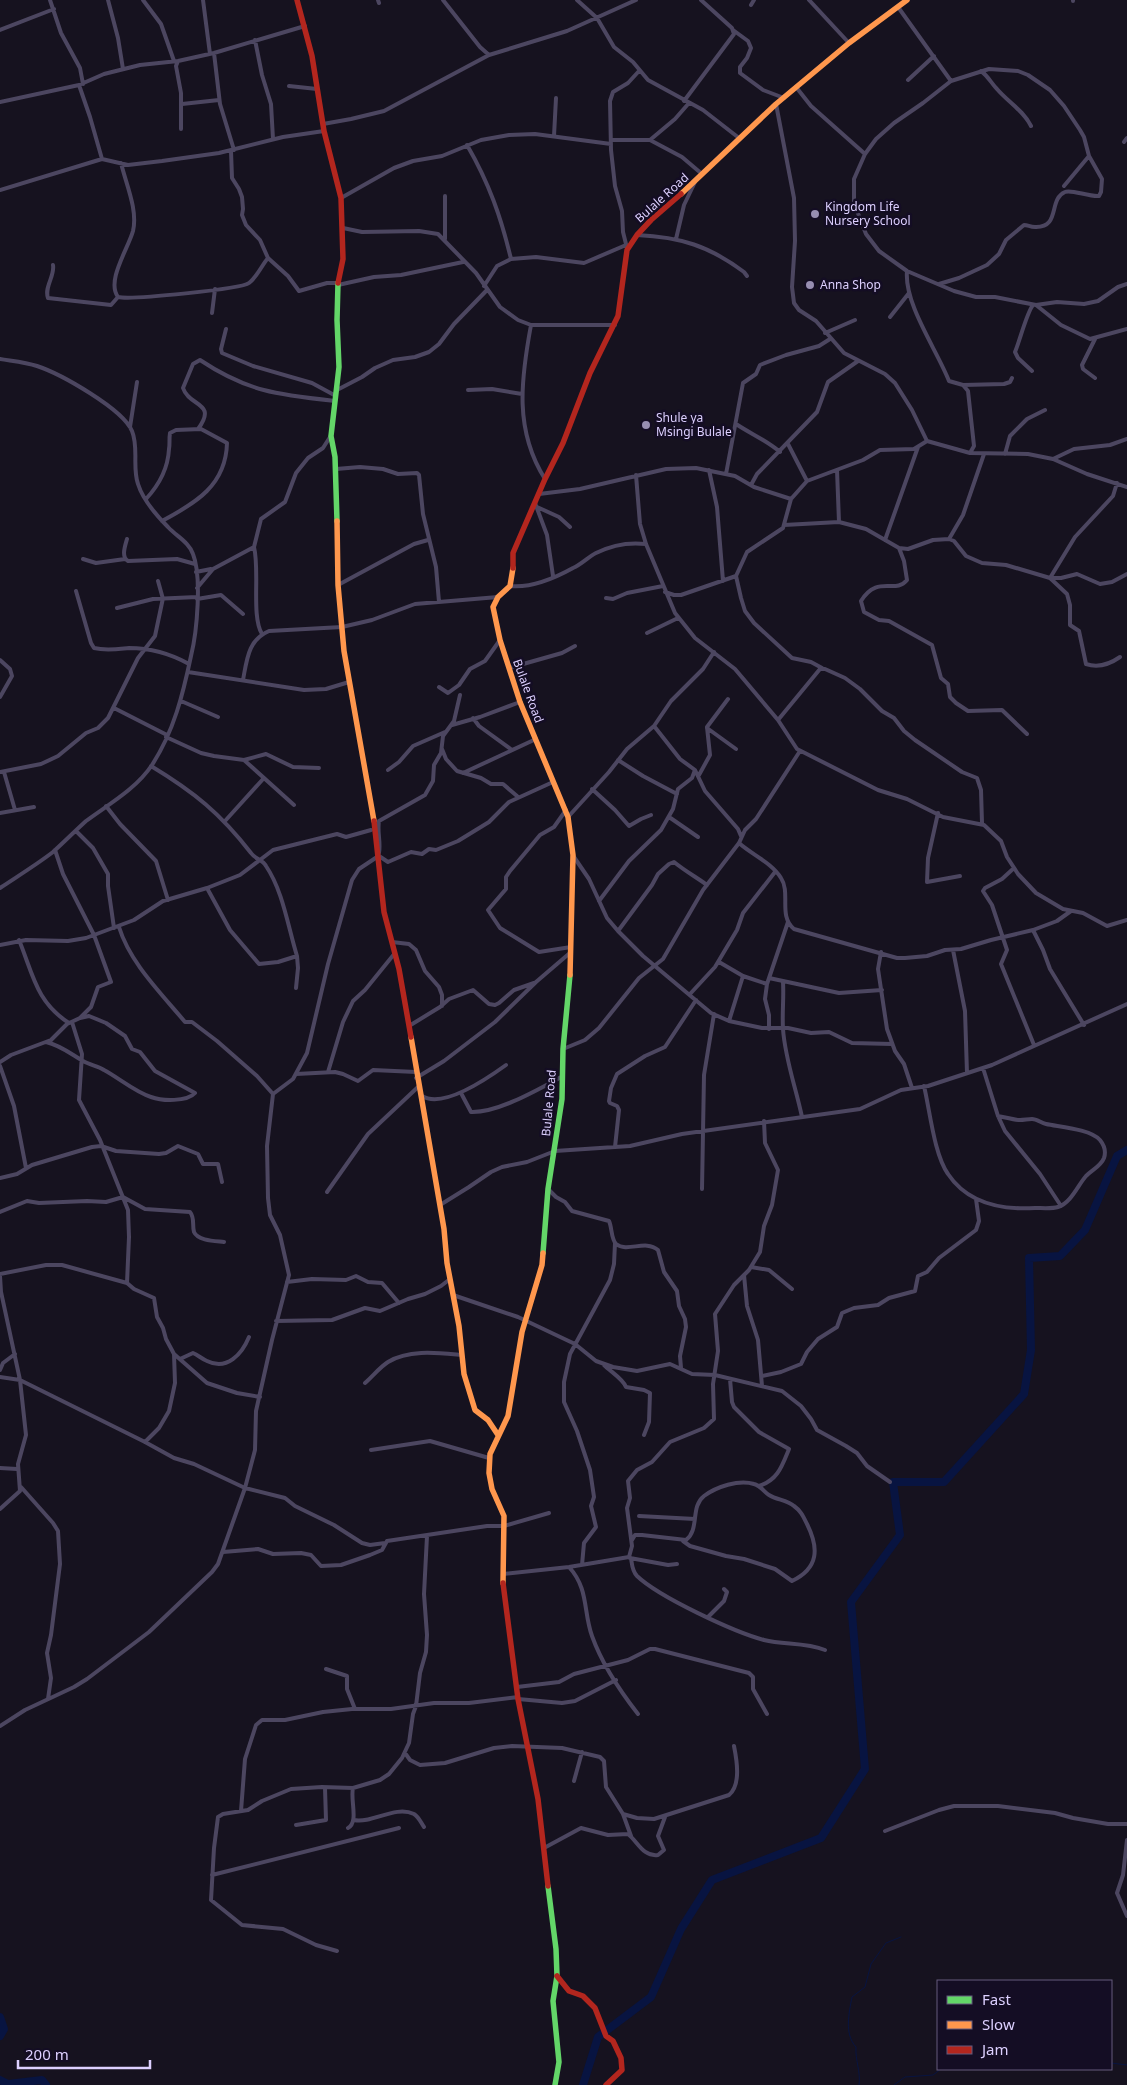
<svg xmlns="http://www.w3.org/2000/svg" width="1127" height="2085" font-family="'Noto Sans',sans-serif">
  <rect width="100%" height="100%" fill="#16121f"/>
  <g fill="none" stroke-linecap="round" stroke-linejoin="round">
    <path stroke="#081441" stroke-width="1" d="M1111 2063 1127 2065
      M859 2085C861 2072 855 2060 856 2047 844 2034 849 2013 852 1997L865 1987 871 1964 886 1943 901 1937
      M894 2085 905 2077 933 2075 941 2069"/>
    <path stroke="#081441" stroke-width="8" d="M0 2017 4 2029 0 2036
      M0 2080 8 2084 42 2080 46 2085
      M583 2085 598 2037 651 1997 681 1929 712 1880 821 1838 865 1769 851 1602 900 1535 893 1482H944L1024 1394 1031 1350 1029 1258 1060 1256 1085 1230 1117 1156 1127 1150"/>
    <path stroke="#4c4660" stroke-width="4" d="M50 0 61 33 80 68 83 84
      M108 0 118 38 123 69
      M143 0 161 24 174 61
      M203 0 210 54
      M378 0 379 3
      M443 0 480 47 489 55
      M577 0 597 18 614 47 633 62 648 80 703 110 739 138
      M809 0 849 43
      M1073 1V0
      M751 5 754 0
      M898 7 951 81
      M0 30 54 9
      M733 30 748 41 751 48 747 58 740 67V73L763 90 784 98
      M255 40 262 75 271 104 273 139
      M214 53 220 104 234 150
      M178 61 176 66 181 93V129
      M981 71C988 76 991 83 997 89 1008 102 1023 110 1031 126
      M908 80 934 56
      M79 85 90 117 102 159
      M289 86 317 89
      M796 87 811 106 865 154 854 179V203L866 234 879 251 907 271 954 291 976 297H995L1036 305 1061 325 1090 339 1127 329
      M684 101 734 34 732 28 701 0
      M0 102 79 85 104 74 140 65 178 61 214 53 305 26
      M182 104 219 100
      M776 104 794 198 795 241 792 287 794 303 799 310 816 321 844 353 885 374 895 383 912 410 927 441 970 453 1028 454 1053 459 1087 474 1127 487
      M323 124 351 119 384 111 489 55 567 31 636 0
      M554 136 556 98
      M611 140H650L682 157 702 174
      M650 140 675 119 689 103
      M1124 142 1127 138
      M467 145C489 183 501 217 511 259
      M231 151 232 178 239 189 242 197 243 209 242 215 246 225 260 240 268 258 288 276 299 291 327 283H338
      M865 154 876 139 894 123 923 103 951 81 989 69 1018 71 1028 75 1050 90 1064 106 1080 130 1084 137 1089 156 1102 179 1101 192 1099 196C1089 197 1071 189 1065 192 1048 199 1061 228 1035 227 1030 227 1028 225 1024 225L1006 240 999 254 987 265 959 278 939 284
      M121 163C126 184 138 210 133 231 128 249 106 281 118 297 132 300 241 289 249 283 257 277 262 265 268 258
      M1064 186 1089 156
      M0 190 102 159 128 165 162 161 219 153 283 137 324 131
      M445 196V239
      M341 198 394 168 413 161 442 156 481 140 509 135 535 134 611 144
      M343 228 362 232 419 231 438 234 476 273 500 307 518 320 531 325H615
      M637 235C681 237 709 246 744 272L747 276
      M676 239 684 205 695 182
      M627 248 623 232 622 211 615 186 611 150 610 101 613 92 628 83 639 71
      M53 265C55 276 44 287 48 298L111 305 118 297
      M907 271C904 304 937 350 949 381L963 385 968 391 974 446 970 453
      M338 285 374 277 401 275 463 262
      M484 286 497 266 511 259 536 257 584 263 626 245
      M1036 305 1057 302 1084 304 1098 301 1118 287 1127 284
      M212 313 215 289
      M890 317 909 293
      M531 325C521 379 514 430 545 479
      M226 329 221 349 222 353 253 366 312 383 336 396
      M825 333 855 320
      M1095 339 1082 365 1083 369 1095 378
      M0 359C12 361 25 362 37 366 61 374 123 409 132 431 139 448 132 467 138 484 143 500 156 515 168 527 176 536 189 542 193 554 202 577 197 632 191 656 183 694 174 731 152 765 136 789 109 804 86 821 75 831 64 842 53 852 36 865 18 876 0 888
      M1032 371 1018 358 1015 352C1020 340 1027 312 1033 305
      M963 385 1004 384 1010 382 1012 378
      M337 390 362 377 375 368 393 360 415 357 429 352 439 344 454 324 487 290
      M468 390 492 389 522 394
      M736 424C751 434 766 440 780 452
      M130 427 137 382
      M198 429C218 402 189 407 183 388L193 364 200 360C248 392 279 395 335 401
      M788 444 807 481
      M1005 454 1010 436 1027 419 1045 410
      M1053 459 1074 449 1110 445 1127 439
      M336 469 360 467 383 469 398 474 417 473 419 475 423 514 436 567 439 602
      M709 470 717 507 723 581
      M837 470 839 522
      M726 474 743 383 756 374 760 365 786 355 819 346 830 339
      M636 475 640 524 646 544 675 613 695 638 735 669 778 720 797 749 878 790 907 799 943 817 984 825 1001 841 1007 857 1018 874 1036 893 1063 909 1083 913 1107 926 1127 920
      M1117 483 1113 496 1075 537 1050 578 1067 594 1070 605V625L1079 631 1086 664C1098 668 1110 664 1120 657
      M751 485 757 474 817 412 828 382 858 361
      M539 494 580 489 666 469 696 468 735 476 754 487 791 499
      M146 499C159 485 168 468 169 449 170 444 169 439 170 433L176 430 201 429 227 443C226 485 196 503 162 521
      M535 503 547 535 553 576
      M537 507 559 517 570 527
      M784 525 839 522 866 529 899 548 904 561 907 580C895 595 878 574 861 601L864 612 879 620 889 621 932 645 941 678 948 684 950 697 956 703 968 711 1002 710 1027 734
      M127 539C125 546 121 557 128 561L177 559 195 564
      M949 539 963 515 984 454
      M885 540 918 447
      M254 547C260 571 251 616 262 634
      M899 548 908 549 933 540 949 539 954 541 966 556 982 563 1006 565 1050 578H1061L1077 574 1100 584 1112 582 1127 574
      M83 559 96 563 125 559
      M196 572 211 569
      M158 581 163 599
      M338 585 414 544 428 540
      M510 586C530 588 555 578 573 568 582 564 588 557 596 553 612 545 629 542 646 544
      M197 588 213 569 254 547 261 519 285 502 296 473 308 458 323 448 330 437
      M76 591 91 643 94 648C106 651 118 649 129 648 151 648 171 654 189 664
      M665 592 674 595H681L736 576
      M606 598 613 599 627 593 663 586
      M197 599 221 595 243 614
      M117 608 153 599 197 597
      M647 633 678 618
      M0 660 10 669 12 676 0 697
      M509 668 562 653 575 646
      M822 668 811 662 792 658 754 623 745 611 741 598 736 576 747 552 783 528 791 499 807 481 863 460 880 450 914 449 927 441
      M188 672 304 690 326 689 349 682
      M243 680C247 659 248 640 269 631L342 627 372 620 415 604 498 597
      M439 687 448 693 459 685 470 669 485 661 500 640
      M181 701 218 717
      M114 708 167 735
      M473 718 479 726 512 750
      M778 720 820 669H825L845 678 860 689 882 711 894 718 904 731 915 740 962 772 977 778 981 790 982 823
      M452 725 480 717 520 702
      M654 726 680 759 695 770 705 791 738 829 741 836
      M707 728 736 749
      M166 737 201 753 214 756 244 760 266 754 293 767 319 768
      M442 749 446 759 457 771 481 778 491 784H503L517 796
      M244 760 294 805
      M618 760 643 776 677 794
      M151 766C194 792 220 813 251 853 255 859 263 860 266 866 283 891 288 927 297 956L298 968 296 988
      M388 770 399 762 413 746 445 732
      M0 772 41 764 58 756 86 733 98 728 108 718 138 658 155 636 163 598
      M4 772 15 810
      M463 773 536 739
      M699 775 710 755 707 727 728 699
      M592 789 615 810 629 826 641 819 651 815
      M106 806 120 824 156 861 168 900
      M566 810 554 827 540 835 510 871 506 877V889L488 910 500 928 539 952 571 947
      M0 813 34 807
      M938 813 928 858 927 882 960 876
      M568 817 609 772 627 749 654 726 671 701 703 669 714 652
      M669 817 698 837
      M225 821 264 778
      M76 831 93 848 108 874V886L114 928
      M739 843C751 854 772 863 781 878 791 893 778 916 794 929L897 958H905L927 956 945 950 961 949 991 940 1033 930 1057 921 1071 911
      M379 853C381 842 377 832 379 821L425 795 433 781 434 765 441 753 443 736 454 721 460 695
      M379 856 388 862 411 852 422 854 429 849 436 850 458 841 489 822 509 802 553 782
      M574 857 589 879 607 918 618 931 643 956 711 1013 729 1021 762 1028H788L811 1033 829 1032 852 1043 892 1044
      M1014 868 1002 879 985 888 983 891 992 905 1007 950 1001 964 1034 1045
      M207 888 230 930 259 964 278 962 297 956
      M599 901 629 861 661 830 673 809 678 789 692 778 695 770
      M1033 930 1043 950 1050 969 1084 1025
      M618 931 652 885 658 874 669 864 674 862C685 871 696 877 707 885
      M19 940C33 974 36 1002 69 1023
      M392 942 409 944 416 950 425 971 439 987 442 995V1006
      M0 945 26 940 68 941 86 938 134 920 163 901 207 888 240 875 273 850 337 834 346 837 371 830
      M953 950 965 1011 967 1073
      M881 952 878 969 887 1029 895 1051 904 1064 912 1088
      M719 962 743 976 767 984
      M769 978 839 993 882 990
      M783 982C784 997 782 1013 783 1029 785 1059 796 1088 802 1117
      M690 994 715 967 737 930 743 913 775 872
      M729 1021 743 976
      M72 1022 82 1054 79 1100 100 1140 128 1210 129 1237 127 1283 134 1289 154 1298 157 1317 163 1328 166 1339 174 1354 175 1383 169 1411 159 1428 145 1442
      M409 1026 440 1007 449 999 473 990 489 1004 495 1005 499 1003 514 990 534 983
      M769 1029V1015L765 999 767 984 788 922
      M46 1042C60 1045 71 1054 83 1061 90 1065 98 1066 104 1070 119 1078 135 1092 151 1097 162 1101 187 1102 195 1093L155 1071 140 1052 132 1049 125 1036 106 1023 89 1016 80 1018
      M563 1049 585 1040 599 1028 639 978 663 959 703 890 739 843 745 830 756 819 800 751
      M0 1062 11 1055 51 1040 67 1024 80 1018 91 1007 98 987 111 982 94 935 63 874 55 850
      M0 1066 14 1106 26 1168
      M983 1068 998 1116 1005 1131 1040 1174 1061 1206
      M328 1072 343 1022 353 1001 365 990 395 953
      M296 1074 335 1072 343 1074 358 1081 373 1070 416 1072
      M416 1078 444 1061 495 1022 536 982 571 952
      M924 1086C930 1111 934 1154 948 1174 968 1204 1002 1210 1035 1208 1042 1208 1052 1209 1058 1207 1071 1203 1078 1185 1086 1176 1092 1170 1101 1166 1104 1158 1106 1152 1104 1145 1100 1140 1090 1129 1060 1127 1046 1124 1041 1123 1037 1119 1032 1119 1028 1119 1024 1120 1020 1120 1013 1120 1005 1117 998 1116
      M461 1093 471 1112C498 1113 539 1089 563 1076
      M273 1094 293 1079 307 1053 328 964 352 880 359 869 377 857
      M422 1096C443 1109 488 1078 506 1065
      M615 1147 619 1110 617 1106 610 1103 609 1101 611 1088 617 1074 645 1056 665 1047 696 1000
      M0 1178 17 1174 32 1165 92 1147 101 1146 116 1151 159 1154 166 1153 178 1146 198 1154 203 1164H218L222 1182
      M548 1189 556 1197 565 1202 572 1211 609 1221C612 1227 611 1239 616 1244 628 1253 645 1239 658 1250L664 1272 677 1291 679 1306 685 1319 686 1327 680 1356 681 1368
      M702 1189 704 1075 714 1014
      M327 1192 368 1134 418 1087
      M440 1205 469 1187 491 1172 502 1167 527 1162 555 1151 630 1146 682 1134 860 1109 901 1090 928 1086 992 1065 1127 1004
      M0 1212 27 1201 39 1203 87 1201 106 1202 123 1197 145 1209 190 1212C195 1218 192 1225 194 1232 198 1241 216 1241 224 1242
      M751 1267 769 1270 792 1289
      M0 1274 46 1265H62L127 1283
      M744 1275 747 1306 758 1340 762 1386
      M0 1276 1 1292 20 1380 26 1435 18 1464 20 1491 0 1509
      M287 1282 312 1279 346 1280 356 1276 368 1282 382 1283 399 1303
      M453 1295 518 1317 575 1344 596 1361 613 1367 637 1371 670 1364 692 1374 715 1375 782 1391 801 1406 811 1419 817 1430 846 1446 857 1453 867 1466 890 1482
      M276 1321 332 1320 365 1308 380 1311 408 1299 425 1294 441 1286 450 1279
      M174 1354 207 1383 237 1393 260 1397
      M180 1359 193 1353C198 1355 202 1359 207 1361 227 1371 242 1354 249 1337
      M604 1365C611 1372 623 1379 626 1387L644 1390 650 1393 649 1422 644 1435
      M0 1370 3 1363 15 1354
      M762 1376 781 1372 801 1364 807 1352 818 1339 837 1327 842 1313 854 1308 878 1305 889 1298 915 1291 918 1276 927 1272 939 1258 976 1230 979 1221 976 1199
      M0 1377 20 1380 145 1442 174 1458 194 1464 245 1488 285 1498 295 1506 334 1525 362 1543 370 1545 385 1543
      M730 1379 732 1402 734 1407 759 1432 789 1449C782 1466 778 1480 759 1486
      M365 1383C373 1376 380 1367 388 1362 409 1349 439 1353 462 1355
      M371 1450 430 1441 489 1458
      M0 1468 17 1469
      M21 1487 53 1523 58 1531 60 1564 51 1635 47 1653 51 1678 48 1699
      M639 1516 695 1519
      M632 1540 635 1535H642L686 1540C700 1529 690 1507 704 1496 716 1487 739 1479 754 1484 761 1486 764 1492 769 1495 777 1500 787 1500 794 1506 801 1511 803 1516 807 1524 819 1548 819 1568 792 1581L775 1569 744 1559 726 1556 690 1546 683 1541
      M223 1552 258 1549 273 1554 301 1553 311 1555 321 1566 341 1565 370 1555 382 1550 387 1541 487 1526H504L549 1513
      M630 1558 668 1565 677 1564
      M631 1558C632 1564 632 1571 637 1576 659 1597 734 1632 764 1640 784 1645 805 1642 825 1650
      M582 1565 584 1543 596 1527 591 1506 594 1497 590 1470 577 1431 564 1402V1382L570 1354 610 1280 614 1264 615 1243
      M569 1567C589 1589 583 1611 592 1636 602 1664 620 1691 638 1714
      M503 1574 569 1567 629 1557 632 1546 627 1508 630 1498 628 1481 637 1470 652 1462 670 1442 704 1428 714 1419 713 1384 718 1351 715 1314 734 1285 749 1270 760 1252 764 1226 772 1205 778 1170 765 1143 764 1121
      M708 1617 724 1601 727 1592 724 1589
      M326 1669 347 1676V1689L355 1709
      M517 1687 559 1682 574 1674 628 1660 650 1649H655L749 1673 753 1677V1689L767 1714
      M518 1699 562 1703 575 1701 616 1680
      M0 1726 25 1710 74 1687 87 1679 149 1632 212 1572 218 1564 245 1488 255 1450 256 1411 272 1340 289 1275 280 1235 270 1215 268 1198 267 1146 273 1094 257 1076 217 1041 192 1022H185C161 993 130 963 119 927
      M405 1753 410 1760 420 1765 445 1763 494 1748 512 1746 562 1748 600 1757 604 1761 606 1787 623 1814 631 1836
      M574 1781 582 1752
      M241 1811 245 1759 256 1725 262 1720H285L323 1712 352 1709H391L434 1703H469L518 1697
      M623 1814 637 1818 654 1819 729 1795C741 1785 737 1761 734 1746
      M354 1820C372 1824 395 1805 414 1814 419 1817 421 1823 424 1827
      M296 1825 326 1820 325 1788
      M348 1828C359 1822 350 1800 353 1788
      M885 1831 939 1810 954 1806H998L1055 1813 1073 1818 1108 1824H1127
      M1127 1840 1123 1875 1117 1893 1127 1916
      M544 1848 581 1828 608 1835 628 1834C638 1842 643 1857 658 1855L664 1850 658 1836 665 1817
      M212 1875 399 1828
      M337 1951 316 1945 283 1929 242 1925 211 1900 214 1848 218 1817 223 1814 248 1810 262 1801 291 1789 322 1787 353 1788 380 1780 389 1774 402 1758 409 1743 413 1714 416 1706 420 1673 426 1652 427 1635 424 1594 427 1536"/>
    <path stroke="#63d668" stroke-width="5.5" d="M337 521 335 457 331 436 339 367 337 320 338 283
      M543 1253 548 1189 562 1099 563 1049 570 975
      M548 1886 556 1949 557 1976 553 2001 559 2062 555 2085"/>
    <path stroke="#ff974d" stroke-width="5.5" d="M681 194 776 104 849 43 907 0
      M337 521 338 585 344 651 374 821
      M513 568 510 586 498 597 493 607 500 640 520 702 568 817 573 855 570 975
      M411 1037 444 1229 447 1263 459 1326 464 1374 475 1410 488 1420 498 1435
      M503 1583 504 1516 492 1489 489 1473 490 1454 508 1416 522 1332 542 1265 543 1253"/>
    <path stroke="#b3261e" stroke-width="5.5" d="M297 0 312 56 324 131 341 198 343 259 338 283
      M513 568V553L545 479 563 443 590 373 618 316 627 250 637 235 651 220 681 194
      M374 821 384 912 399 969 411 1037
      M503 1583 518 1699 538 1799 548 1886
      M557 1976 569 1991 583 1996 595 2008 606 2036 613 2041 621 2058 622 2070 606 2085"/>
  </g>
  <g fill="#978eb1" stroke="#140d24" stroke-width="2">
    <circle cx="815" cy="214" r="5"/>
    <circle cx="810" cy="285" r="5"/>
    <circle cx="646" cy="425" r="5"/>
  </g>
  <g text-anchor="middle" stroke-width="5" stroke-linejoin="round" paint-order="stroke">
    <g font-size="12" fill="#ddd0ff" stroke="#140d24">
      <text transform="translate(662 198) rotate(-42)" y="4">Bulale Road</text>
      <text transform="translate(528 691) rotate(70)" y="4">Bulale Road</text>
      <text transform="translate(549 1103) rotate(-85)" y="4">Bulale Road</text>
    </g>
    <g font-size="12" fill="#ddd0ff" stroke="#140d24" text-anchor="start">
      <text x="825" y="211">Kingdom Life<tspan x="825" dy="14">Nursery School</tspan></text>
      <text x="820" y="289">Anna Shop</text>
      <text x="656" y="422">Shule ya<tspan x="656" dy="14">Msingi Bulale</tspan></text>
    </g>
  </g>
  <rect x="937" y="1980" width="175" height="90" fill="#140d24" stroke="#645b7c"/>
  <rect x="947" y="1996" width="25" height="8" fill="#63d668" stroke="#645b7c"/>
  <text x="982" y="2005" font-size="15" fill="#ddd0ff">Fast</text>
  <rect x="947" y="2021" width="25" height="8" fill="#ff974d" stroke="#645b7c"/>
  <text x="982" y="2030" font-size="15" fill="#ddd0ff">Slow</text>
  <rect x="947" y="2046" width="25" height="8" fill="#b3261e" stroke="#645b7c"/>
  <text x="982" y="2055" font-size="15" fill="#ddd0ff">Jam</text>
  <path d="M18 2060v8h132v-8" fill="none" stroke="#ddd0ff" stroke-width="2.5"/>
  <text x="25" y="2060" font-size="15" fill="#ddd0ff" stroke="#140d24" stroke-width="4" paint-order="stroke">200 m</text>
</svg>
